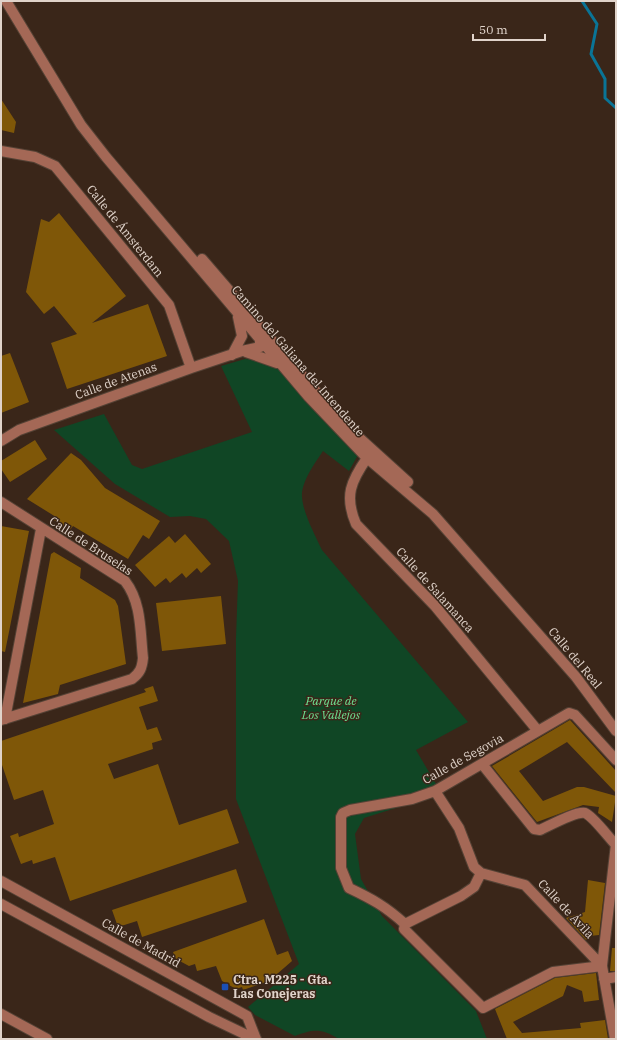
<svg xmlns="http://www.w3.org/2000/svg" width="617" height="1040" font-family="'IBM Plex Serif',serif">
  <rect width="100%" height="100%" fill="#3a2619"/>
  <path fill="#104625" d="M245 359 262 360 278 366 359 453 349 471 323 451C315 463 301 482 302 497 303 513 315 535 322 550L468 722 416 750 436 784 415 802 364 818 355 834 361 879 382 916 476 1011 487 1039H339C321 1028 313 1029 295 1036L255 1015 248 1007 299 964 236 799V638L238 581 229 541 206 519 190 516 170 517 115 484 54 430 104 414 132 465 142 469 252 432 221 366Z"/>
  <g fill="none" stroke-linecap="round" stroke-linejoin="round">
    <path stroke="#0a7496" stroke-width="3" d="M582 1 597 24 591 54 605 79V98L616 108"/>
  </g>
  <path fill="#7f5708" d="M1 99 16 122 14 133 1 130Z
    M59 213 126 296 92 323 148 304 167 356 67 389 51 343 77 334 54 306 44 314 26 292 41 219 49 222Z
    M10 353 29 402 1 413V356Z
    M35 440 47 459 10 482 1 469V461Z
    M71 453 81 460 105 488 160 521 149 539 143 535 128 559 73 526 70 530 54 520 56 517 27 499Z
    M1 526 29 531 5 652 1 651Z
    M185 534 211 564 201 573 197 568 186 578 182 573 170 583 166 578 155 587 135 565 169 536 175 543Z
    M54 552 81 568 80 578 115 600 118 606 126 664 60 685 58 694 23 703 51 554Z
    M221 596 226 644 162 651 156 603Z
    M153 686 158 701 139 707 147 730 157 727 162 740 152 743 153 749 108 764 114 779 158 764 179 825 227 809 239 843 70 901 55 857 33 864 32 860 21 864 10 836 18 833 19 837 54 824 43 790 14 800 1 762V741L146 692 144 689Z
    M570 720 616 771V793L567 742 519 771 543 801 577 787H584L616 796 612 822 598 813 599 807 583 805 537 822 492 766Z
    M236 869 247 902 142 937 137 921 118 927 112 910Z
    M588 880 605 883 599 935 590 936 586 940 566 918 585 912Z
    M264 919 277 955 288 951 292 961 269 981 243 990 242 987 236 989 222 981 216 966 197 971 195 964 189 966 176 959 173 952Z
    M612 948H616V971H610Z
    M596 973 599 1000 584 1002 582 991 567 985 563 996 513 1022 522 1033 581 1028 580 1023 605 1020 608 1039H507L495 1009 555 978Z"/>
  <g fill="none" stroke-linecap="round" stroke-linejoin="round">
    <defs>
      <path id="minor" d="M6 1 81 125 106 157 308 396 367 458 433 514 576 677 616 731
        M1 151 35 157 55 166 169 305 191 368
        M202 259 344 424 408 482
        M246 352 277 363
        M232 355 242 336 238 317
        M1 441 19 430 191 368 242 351 260 347V337
        M367 458C351 481 344 496 356 524L435 606 538 731
        M1 502 125 581C142 603 140 632 143 658 142 668 140 673 132 679L1 720
        M5 719 41 529
        M482 764 534 829 540 830C549 826 576 811 585 813 593 816 609 838 616 845
        M435 791 459 828 474 867 481 873 525 885 602 966
        M1 881 247 1016 256 1039
        M1 904 209 1017 255 1039
        M405 924 461 896 474 887 481 873
        M602 966 553 972 483 1008 404 929 405 924C385 906 372 899 349 888L341 868V817L343 813 350 810 412 799 435 791 569 713 575 715 616 760
        M604 979 616 977
        M1 1014 47 1039
        M615 1039 602 966 616 844"/>
    </defs>
    <use href="#minor" stroke="#554235" stroke-width="12"/>
    <use href="#minor" stroke="#a46856" stroke-width="10"/>
  </g>
  <rect fill="#1a4fb4" stroke="#3a2619" stroke-width="1.5" x="221" y="983" width="8" height="8" rx="2"/>
  <g text-anchor="middle" stroke-width="3" stroke-linejoin="round" paint-order="stroke">
    <g font-size="12" fill="#e0d3ca" stroke="#3a2619">
      <text transform="translate(125 231) rotate(51)" y="4">Calle de Ámsterdam</text>
      <text transform="translate(298 361) rotate(49)" y="4">Camino del Galiana del Intendente</text>
      <text transform="translate(116 381) rotate(-20)" y="4">Calle de Atenas</text>
      <text transform="translate(91 546) rotate(33)" y="4">Calle de Bruselas</text>
      <text transform="translate(435 590) rotate(48)" y="4">Calle de Salamanca</text>
      <text transform="translate(575 658) rotate(50)" y="4">Calle del Real</text>
      <text transform="translate(463 759) rotate(-29)" y="4">Calle de Segovia</text>
      <text transform="translate(566 909) rotate(47)" y="4">Calle de Ávila</text>
      <text transform="translate(141 943) rotate(29)" y="4">Calle de Madrid</text>
    </g>
    <g font-size="12" font-style="italic" fill="#6de192" stroke="#3a2619">
      <text x="331" y="705">Parque de<tspan x="331" dy="14">Los Vallejos</tspan></text>
    </g>
    <g font-size="12" font-weight="bold" fill="#e0d3ca" stroke="#3a2619" text-anchor="start">
      <text x="233" y="984">Ctra. M225 - Gta.<tspan x="233" dy="14">Las Conejeras</tspan></text>
    </g>
  </g>
  <rect width="617" height="1040" fill="none" stroke="#e0d3ca" stroke-width="4"/>
  <path d="M473 34v6h72v-6" fill="none" stroke="#e0d3ca" stroke-width="2"/>
  <text x="479" y="34" font-size="12" fill="#e0d3ca" stroke="#3a2619" stroke-width="3" paint-order="stroke">50 m</text>
</svg>
